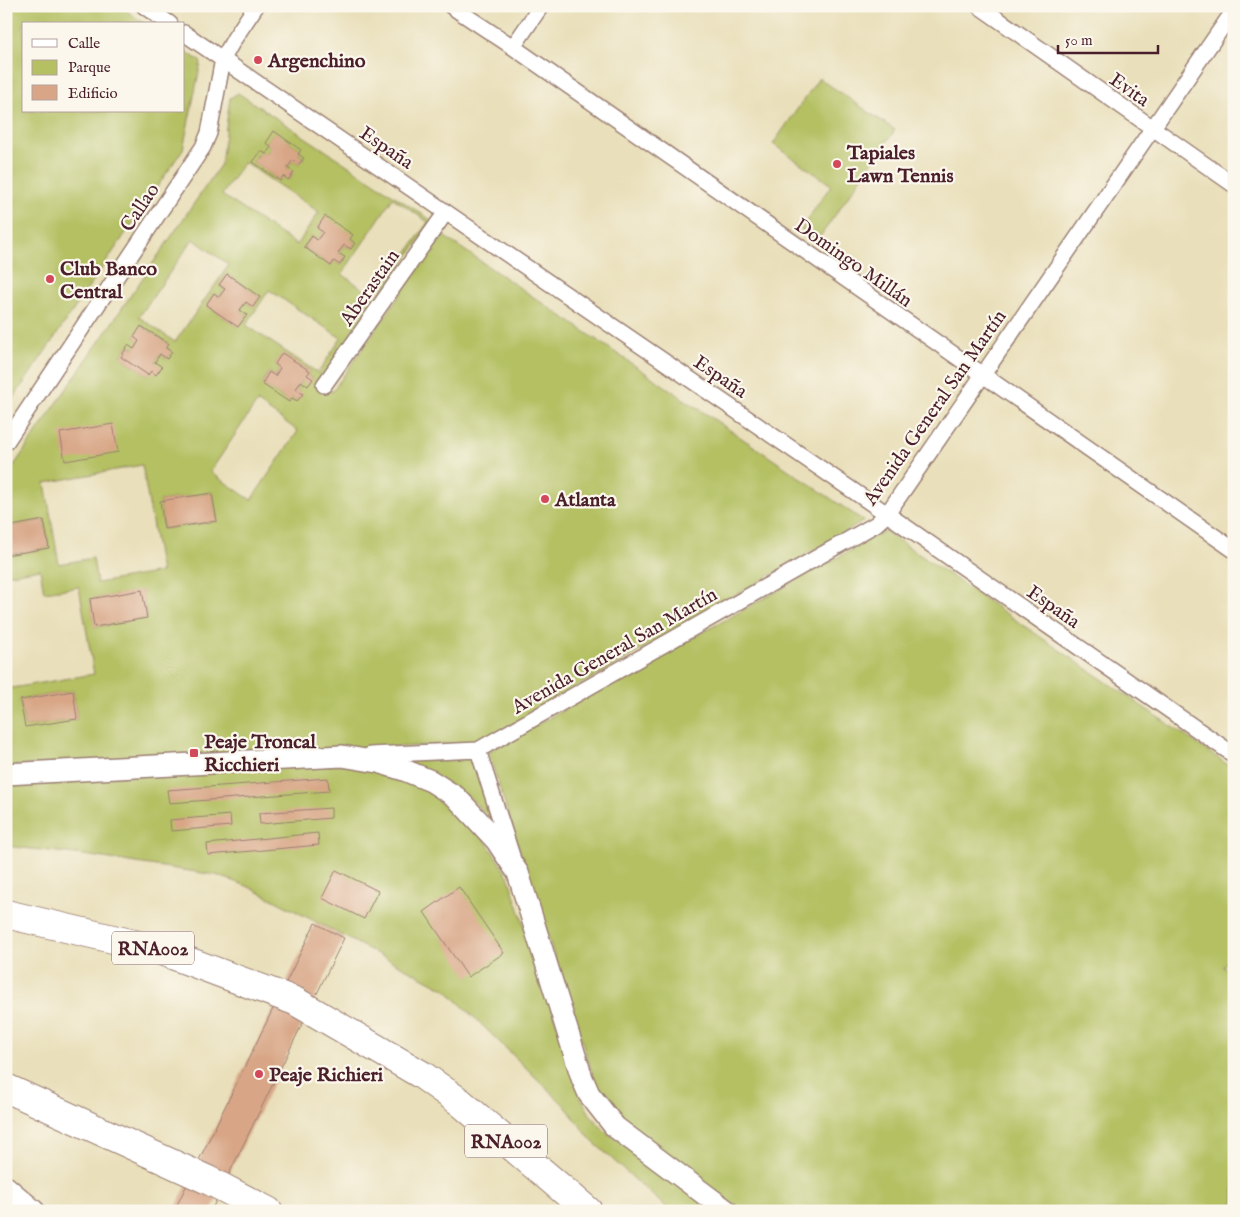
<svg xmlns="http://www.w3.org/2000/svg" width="1240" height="1217" font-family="'IM FELL English',serif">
  <rect width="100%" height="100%" fill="#fbf7ec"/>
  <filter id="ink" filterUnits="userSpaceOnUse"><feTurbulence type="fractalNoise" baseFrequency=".02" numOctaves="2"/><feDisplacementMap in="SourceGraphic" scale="10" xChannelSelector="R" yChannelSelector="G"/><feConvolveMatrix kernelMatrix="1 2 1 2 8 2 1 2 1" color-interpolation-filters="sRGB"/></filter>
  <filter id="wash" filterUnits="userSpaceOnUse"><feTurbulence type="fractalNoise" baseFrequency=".0096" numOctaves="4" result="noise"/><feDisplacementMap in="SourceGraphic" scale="20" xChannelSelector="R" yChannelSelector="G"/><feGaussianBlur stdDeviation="1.12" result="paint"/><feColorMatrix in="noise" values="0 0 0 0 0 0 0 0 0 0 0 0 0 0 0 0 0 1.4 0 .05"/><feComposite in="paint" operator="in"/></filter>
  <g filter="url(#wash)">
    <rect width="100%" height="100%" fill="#e9dfba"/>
    <path fill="#b4c062" stroke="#7f7046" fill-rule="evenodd" d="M6 6H120L145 24H24V111H184V50L201 62 183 149 6 409Z
      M819 78 895 130 817 241 801 229 831 185 773 144Z
      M238 93 431 220 430 225 321 382 332 392 442 235 864 521 480 743 6 766V689L94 674 79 587 44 592 40 569 6 575V555L49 548 44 520 6 527V477L221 164 230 98ZM274 132 301 150 298 154 304 158 299 164 293 160 287 168 293 173 289 180 283 176 280 181 253 162 260 151 266 154 271 147 266 143ZM244 162 319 212 297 245 222 195ZM393 198 428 222 376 298 342 274ZM323 232 350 239 355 243 351 249 344 245 338 253 345 258 340 265 334 261 331 266 304 247 312 236 317 240ZM193 239 229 265 175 342 139 317ZM227 274 260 297 253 307 246 302 240 310 247 315 238 327 206 305 214 293 219 297 225 289 219 285ZM269 290 341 338 318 373 246 325ZM142 326 169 344 166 348 172 352 167 359 160 354 148 375 121 357 128 345 134 349 139 341 134 337ZM283 353 310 371 307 375 313 379 301 381 296 389 302 394 297 401 292 398 289 402 262 384 269 372 275 376 280 368 275 364ZM257 402 298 431 251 500 210 472ZM142 465 161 572 97 583 93 558 59 564 45 483ZM212 493 217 521 164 529 160 501ZM142 591 147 618 95 627 90 599ZM73 691 77 719 25 727 20 700Z
      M885 531 1234 769V951L1223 967 1234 974V1211H742L621 1121 598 1091 488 752Z
      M473 757 491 819 470 798 404 760Z
      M347 764 422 784 475 824 508 876 581 1098 591 1116 605 1131 715 1211H670L591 1140 565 1106 445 989 247 886 216 875 84 855 6 846V782Z"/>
    <g id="blocks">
      <path fill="#d8a686" d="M274 131 301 150 298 154 304 158 299 164 293 160 287 168 294 172 288 180 283 176 280 181 253 162 261 151 266 154 271 147 266 143Z
        M325 216 353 235 350 239 355 243 351 249 344 245 338 253 345 257 340 265 334 261 331 266 304 247 312 236 317 240 323 232 317 228Z
        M227 274 260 297 253 307 246 302 240 310 247 315 238 327 206 305 214 293 219 297 225 289 219 285Z
        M141 326 169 344 166 348 172 352 167 359 160 354 155 362 162 367 156 375 151 371 148 375 121 357 128 345 134 349 139 341 134 337Z
        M282 353 310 371 307 375 313 379 308 386 301 381 296 389 303 394 297 401 292 398 289 402 262 384 269 372 275 376 280 368 275 364Z
        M113 424 118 452 65 461 60 433Z
        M212 493 217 521 164 529 160 501Z
        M44 520 49 548 6 555V527Z
        M142 590 147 618 94 627 90 599Z
        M73 691 77 719 25 727 20 700Z
        M328 778 329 791 169 803 167 790Z
        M331 808V818L260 824 259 813Z
        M230 815 231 826 171 831 170 820Z
        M318 833 319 845 208 855 207 844Z
        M336 870 378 891 364 919 322 898Z
        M459 887 504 953 468 977 424 912Z
        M315 923 344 938 211 1211H174Z"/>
    </g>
  </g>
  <g filter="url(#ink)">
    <use href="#blocks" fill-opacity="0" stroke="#9a7f72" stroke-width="1"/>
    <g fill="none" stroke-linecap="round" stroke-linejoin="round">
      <defs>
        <path id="street" d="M144 6 170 24
          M451 6 513 47 1234 550
          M979 6 1234 185
          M184 33 887 514 1234 755
          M513 47 541 6
          M324 385 446 212
          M6 442 203 147 209 133 223 59 234 39 256 6
          M478 750 512 856
          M370 755 478 750 876 524 887 514 1234 10"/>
        <path id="secondary" d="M6 774 342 756 378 762 404 770 431 781 456 797 496 840 518 873 582 1078 589 1094 615 1127 727 1211
          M6 1187 34 1211"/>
        <path id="highway" d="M6 914 156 949 295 1001 422 1075 460 1102 588 1211
          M6 1088 208 1180 268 1211"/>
      </defs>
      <use href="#street" stroke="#9a7f72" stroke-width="18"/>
      <use href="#secondary" stroke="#9a7f72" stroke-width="24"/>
      <use href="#highway" stroke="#9a7f72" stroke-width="30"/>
      <use href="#street" stroke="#fff" stroke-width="15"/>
      <use href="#secondary" stroke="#fff" stroke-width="21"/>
      <use href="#highway" stroke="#fff" stroke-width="28"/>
    </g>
  </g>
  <g fill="#d1495b" stroke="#fbf7ec" stroke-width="2">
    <circle cx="258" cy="60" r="5"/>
    <circle cx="837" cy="164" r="5"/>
    <circle cx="50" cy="279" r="5"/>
    <circle cx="545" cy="499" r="5"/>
    <rect x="189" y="748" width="10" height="10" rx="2.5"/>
    <circle cx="259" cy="1074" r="5"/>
  </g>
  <g text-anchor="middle" stroke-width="4.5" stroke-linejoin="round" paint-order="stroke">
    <g fill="#fbf7ec" stroke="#7f6065" stroke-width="1">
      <rect x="112" y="931.5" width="82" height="33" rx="4"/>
      <rect x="465" y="1124.5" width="82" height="33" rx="4"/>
    </g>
    <g font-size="19" font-weight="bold" fill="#4a1f2b">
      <text x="153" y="955">RNA002</text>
      <text x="506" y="1148">RNA002</text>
    </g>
    <g font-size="20" font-weight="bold" fill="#4a1f2b" stroke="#fbf7ec" text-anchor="start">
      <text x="268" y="67">Argenchino</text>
      <text x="847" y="159">Tapiales<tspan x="847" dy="23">Lawn Tennis</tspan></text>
      <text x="60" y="275">Club Banco<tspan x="60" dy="23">Central</tspan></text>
      <text x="555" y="506">Atlanta</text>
      <text x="204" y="748">Peaje Troncal<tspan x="204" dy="23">Ricchieri</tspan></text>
      <text x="269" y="1081">Peaje Richieri</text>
    </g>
    <g font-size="20" fill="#4a1f2b" stroke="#fbf7ec">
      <text transform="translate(1130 89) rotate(35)" y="7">Evita</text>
      <text transform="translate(387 147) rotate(34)" y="7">España</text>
      <text transform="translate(139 207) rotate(-56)" y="7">Callao</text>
      <text transform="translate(854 262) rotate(35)" y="7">Domingo Millán</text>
      <text transform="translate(369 287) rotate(-55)" y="7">Aberastain</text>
      <text transform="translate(721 376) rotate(34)" y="7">España</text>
      <text transform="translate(934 407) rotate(-55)" y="7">Avenida General San Martín</text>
      <text transform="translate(1054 606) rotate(35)" y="7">España</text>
      <text transform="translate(614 650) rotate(-30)" y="7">Avenida General San Martín</text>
    </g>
  </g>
  <rect width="1240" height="1217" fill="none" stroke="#fbf7ec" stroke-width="25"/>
  <rect x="22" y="22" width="162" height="90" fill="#fbf7ec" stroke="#b4a19f"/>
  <rect x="32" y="39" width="25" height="8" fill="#ffffff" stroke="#b4a19f"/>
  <text x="68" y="48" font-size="15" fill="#4a1f2b">Calle</text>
  <rect x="32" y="60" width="25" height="15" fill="#b4c062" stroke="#b4a19f"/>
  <text x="68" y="72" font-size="15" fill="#4a1f2b">Parque</text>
  <rect x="32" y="85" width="25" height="15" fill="#d8a686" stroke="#b4a19f"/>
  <text x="68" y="98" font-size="15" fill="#4a1f2b">Edificio</text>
  <path d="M1058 45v8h100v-8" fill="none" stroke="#4a1f2b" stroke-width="2.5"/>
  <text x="1065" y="45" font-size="15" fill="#4a1f2b" stroke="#fbf7ec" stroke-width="4" paint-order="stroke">50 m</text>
</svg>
